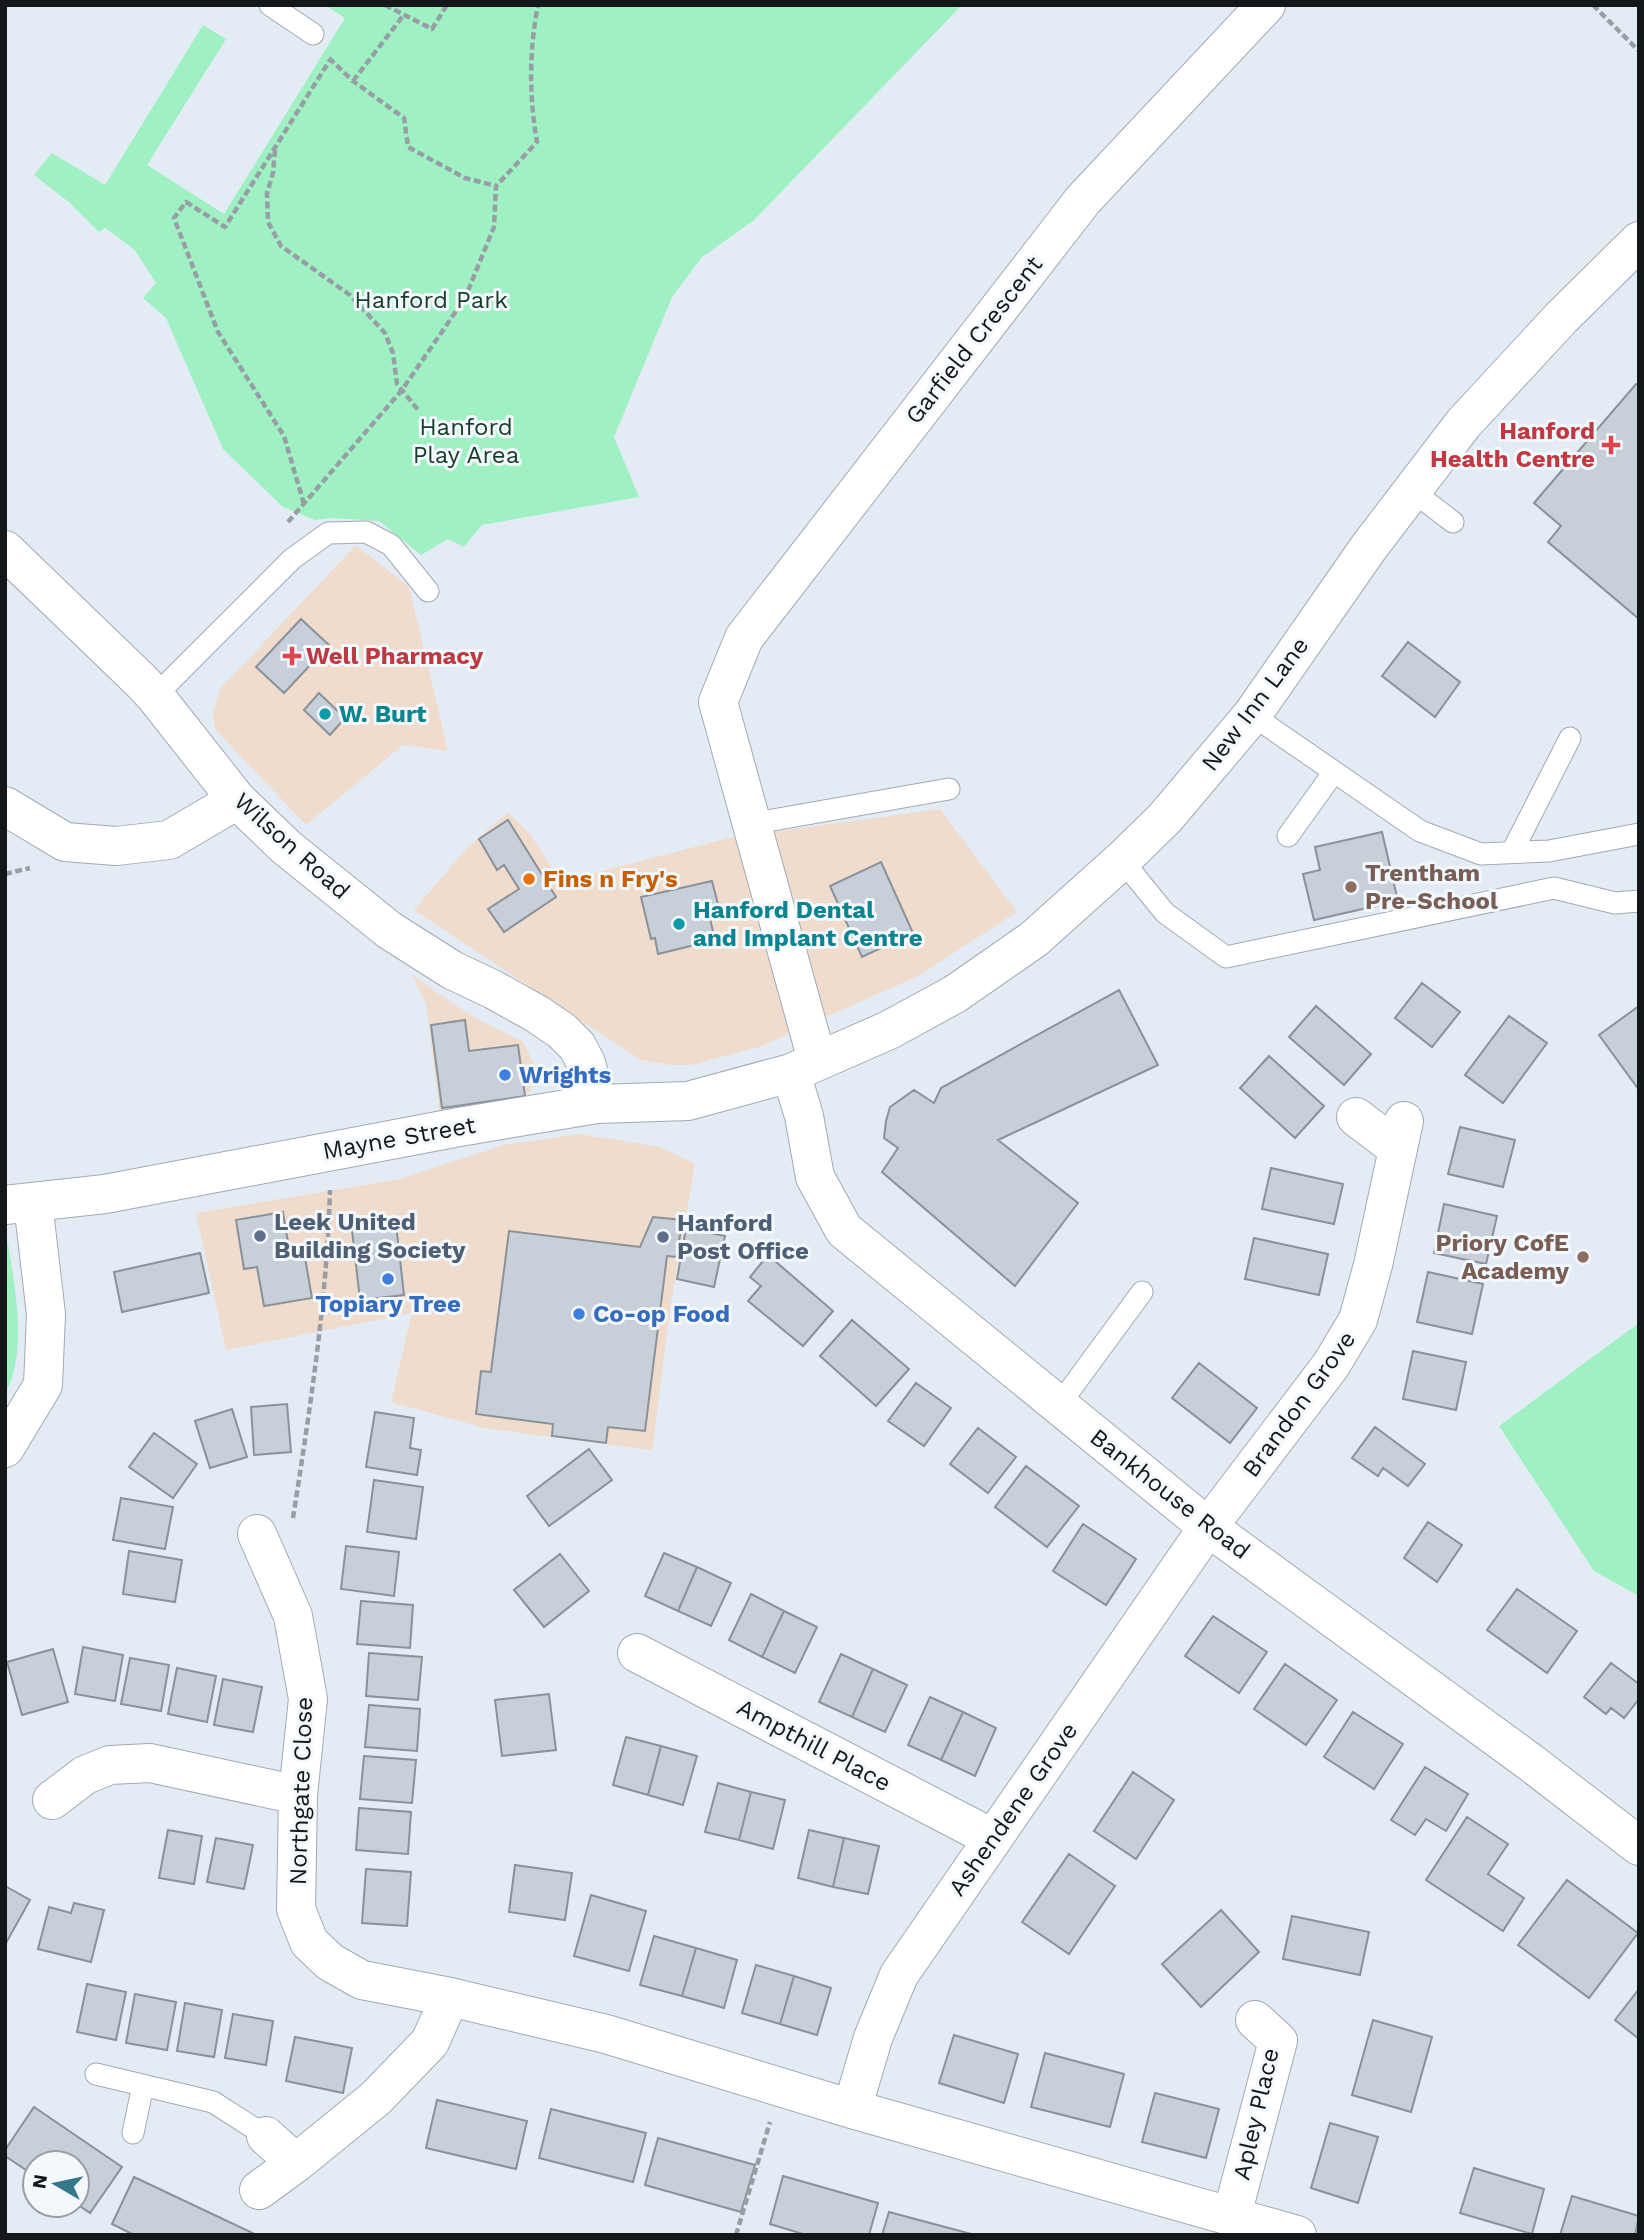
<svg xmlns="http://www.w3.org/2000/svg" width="1644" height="2240" font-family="'Work Sans',sans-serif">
  <rect width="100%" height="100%" fill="#e3ebf4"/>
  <path fill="#f0dccd" d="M356 545 409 587 448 751 403 745 306 825 215 729 213 713 220 689Z
    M940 809 1017 912 918 976 759 1047 691 1065H670L641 1060 414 910 467 848 508 812 530 834 561 882 729 838Z
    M412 975 470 1015 523 1042 535 1066 531 1091 513 1102 440 1114 426 1003Z
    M579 1134 660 1147 695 1164 671 1303 652 1450 484 1428 391 1402 412 1313 226 1350 196 1213 400 1179 504 1145Z"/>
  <path fill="#9ff1c3" d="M325 5H962L753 221 702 257 672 297 614 437 639 497 482 525 464 547 448 539 421 555 379 521 332 518 315 520 283 507 223 449 166 318 143 298 156 283 134 249 105 228 99 232 70 203 34 175 52 153 105 185 203 25 226 39 147 165 224 214 345 18Z
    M8 1243C15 1289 28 1352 5 1394V1244Z
    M1639 1323V1596L1594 1571 1499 1426Z"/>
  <path fill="#c7cfd8" stroke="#8a9199" stroke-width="2" d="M1636 384 1639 386V619L1548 542 1561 526 1534 503Z
    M301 619 329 645 284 693 256 667Z
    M1408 642 1460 682 1435 717 1382 676Z
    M319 693 345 718 330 735 304 710Z
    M508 820 556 897 504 932 488 909 519 889 504 865 497 870 479 839Z
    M1382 832 1398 901 1314 920 1303 874 1320 870 1315 847Z
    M881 862 913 933 862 957 830 886Z
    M712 881 719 908 708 910 715 940 658 954 655 938 651 939 641 897Z
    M1422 983 1460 1012 1432 1047 1395 1018Z
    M1119 990 1158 1065 998 1140 1078 1203 1015 1286 882 1172 898 1148 884 1138 886 1121 890 1107 914 1090 934 1103 941 1088Z
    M1316 1006 1371 1054 1344 1085 1289 1037Z
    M1639 1006V1090L1599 1035Z
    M1509 1016 1547 1043 1503 1103 1465 1075Z
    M465 1020 469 1051 518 1045 525 1096 442 1108 431 1025Z
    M1269 1056 1324 1106 1295 1138 1240 1088Z
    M1460 1127 1515 1140 1503 1187 1448 1174Z
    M1271 1168 1343 1184 1334 1224 1262 1209Z
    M1444 1204 1497 1216 1486 1264 1434 1253Z
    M283 1212 290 1255 304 1252 312 1298 264 1306 257 1267 244 1269 236 1220Z
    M653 1217 683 1220 676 1257 667 1256 645 1431 608 1427 606 1443 552 1436 553 1424 476 1414 481 1371 491 1372 509 1231 640 1247Z
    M396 1224 404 1295 360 1300 352 1230Z
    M686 1228 725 1236 714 1287 677 1279Z
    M1254 1238 1328 1254 1319 1295 1245 1279Z
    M200 1253 209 1293 122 1312 114 1272Z
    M768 1255 833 1311 803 1346 748 1301 761 1286 750 1277Z
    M1428 1272 1483 1284 1472 1334 1417 1322Z
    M852 1320 909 1369 876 1406 820 1356Z
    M1413 1351 1466 1362 1456 1410 1403 1399Z
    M1199 1363 1257 1408 1230 1443 1172 1398Z
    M916 1383 951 1408 924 1446 888 1421Z
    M287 1404 291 1452 254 1455 251 1407Z
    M232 1409 247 1457 210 1468 195 1421Z
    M375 1412 414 1418 410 1448 421 1450 417 1475 366 1467Z
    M1375 1427 1425 1464 1408 1486 1383 1468 1378 1476 1352 1458Z
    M978 1428 1016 1457 988 1493 950 1464Z
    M154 1433 197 1464 173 1498 129 1467Z
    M589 1449 612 1480 549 1526 527 1496Z
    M1026 1466 1079 1506 1047 1547 995 1507Z
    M374 1480 423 1487 416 1539 367 1532Z
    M121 1498 173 1507 165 1549 113 1540Z
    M1428 1522 1462 1545 1437 1582 1404 1558Z
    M1083 1524 1136 1559 1106 1605 1053 1571Z
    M346 1546 399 1552 394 1596 341 1589Z
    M129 1551 182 1560 175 1602 123 1594Z
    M664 1553 697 1567 678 1611 645 1596Z
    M560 1554 589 1591 544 1627 514 1590Z
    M697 1567 731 1583 711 1626 678 1611Z
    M1517 1589 1577 1631 1547 1673 1487 1630Z
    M751 1594 784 1611 762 1657 729 1640Z
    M361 1601 413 1605 410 1648 357 1644Z
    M784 1611 817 1627 795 1673 762 1657Z
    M1213 1616 1267 1652 1239 1693 1185 1656Z
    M83 1647 123 1655 115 1701 75 1694Z
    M53 1649 68 1702 22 1715 7 1662Z
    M369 1653 422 1657 418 1700 366 1696Z
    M841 1654 873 1669 852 1717 819 1702Z
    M130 1658 169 1665 161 1711 121 1704Z
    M1611 1663 1639 1684V1699L1624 1718 1611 1708 1606 1714 1584 1697Z
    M1285 1664 1337 1700 1306 1745 1254 1709Z
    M177 1668 216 1676 207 1722 168 1714Z
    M873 1669 907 1685 885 1732 852 1717Z
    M223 1679 262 1687 253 1732 214 1725Z
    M549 1694 556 1750 502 1756 495 1700Z
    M930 1697 963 1712 941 1760 908 1745Z
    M369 1705 420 1709 417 1751 365 1747Z
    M963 1712 996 1728 975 1776 941 1760Z
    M1353 1712 1403 1744 1374 1789 1324 1757Z
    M626 1737 661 1746 648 1795 613 1785Z
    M661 1746 697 1756 683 1805 648 1795Z
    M364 1756 416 1760 412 1803 360 1799Z
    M1425 1767 1468 1794 1446 1831 1426 1819 1415 1835 1391 1820Z
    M1133 1772 1174 1800 1136 1859 1094 1831Z
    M718 1783 751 1792 739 1840 705 1832Z
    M751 1792 785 1800 773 1849 739 1840Z
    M359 1808 411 1812 408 1854 356 1850Z
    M1467 1817 1508 1844 1488 1874 1524 1898 1503 1931 1426 1880Z
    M168 1830 202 1836 194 1884 159 1878Z
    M809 1830 844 1838 833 1887 798 1878Z
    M216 1838 253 1845 244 1889 207 1882Z
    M844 1838 879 1846 868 1894 833 1887Z
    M1069 1854 1115 1886 1069 1954 1022 1922Z
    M515 1865 572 1873 565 1920 509 1912Z
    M366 1869 411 1872 407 1926 362 1923Z
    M1567 1880 1638 1933 1589 1998 1518 1945Z
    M5 1886 30 1900 6 1943H5Z
    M591 1895 646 1911 629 1971 574 1956Z
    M74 1903 104 1910 91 1962 38 1949 49 1907 71 1913Z
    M1221 1910 1259 1952 1201 2007 1162 1964Z
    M1292 1916 1369 1932 1360 1975 1283 1959Z
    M654 1936 696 1948 682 1996 640 1985Z
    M696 1948 737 1960 724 2008 682 1996Z
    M756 1965 794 1976 780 2024 742 2013Z
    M794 1976 831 1988 817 2035 780 2024Z
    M87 1984 126 1992 116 2040 77 2032Z
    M1639 1989V2039L1615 2020Z
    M135 1994 176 2002 167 2050 126 2043Z
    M185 2003 222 2010 214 2057 177 2051Z
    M233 2014 273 2021 266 2065 225 2058Z
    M1373 2020 1432 2037 1411 2112 1352 2095Z
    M954 2035 1018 2054 1004 2103 939 2083Z
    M295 2037 352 2048 343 2093 286 2081Z
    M1045 2053 1124 2074 1110 2127 1031 2107Z
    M1155 2093 1219 2109 1206 2158 1142 2142Z
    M437 2100 527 2121 516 2169 426 2148Z
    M34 2107 122 2167 90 2213 77 2204V2163H35V2176L5 2156V2150Z
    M551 2109 646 2133 633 2182 539 2158Z
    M1330 2123 1378 2137 1358 2203 1311 2188Z
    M658 2138 755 2165 741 2212 645 2185Z
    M1474 2168 1544 2189 1532 2234 1460 2213Z
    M783 2176 878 2203 869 2235H806L770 2224Z
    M134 2177 257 2235H134L112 2224Z
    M1572 2196 1639 2216 1635 2235H1560Z
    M889 2212 975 2235H882Z"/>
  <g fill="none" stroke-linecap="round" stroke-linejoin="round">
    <defs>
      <path id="service" d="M270 5 313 34
        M1411 490 1453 522
        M155 696 292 559 328 533 366 532 391 545 428 591
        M1252 715 1420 831 1481 854 1549 851 1639 834
        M750 824 949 789
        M1288 836 1334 772
        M1512 852 1570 738
        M1122 860 1165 913 1226 957 1554 888 1615 903 1639 901
        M1059 1405 1142 1292
        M96 2074 213 2102 266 2136
        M133 2133 143 2085"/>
      <path id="minor" d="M5 806 65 842 116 846 169 840 237 800
        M817 1060 718 702 744 638 1083 200 1266 5
        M1356 1117 1397 1148
        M5 1448 43 1385 46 1314 33 1203
        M257 1534 293 1616 308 1699 298 1795 296 1909 309 1942 330 1962 362 1980 450 1997 606 2034 852 2109 1297 2235
        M637 1653 992 1838
        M52 1800 85 1775 110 1765 150 1763 298 1795
        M852 2109 873 2038 899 1975 1208 1527 1331 1365 1358 1320 1373 1265 1404 1121
        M266 2136 296 2163
        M259 2190 296 2163 376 2098 430 2042 450 1997
        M1232 2215 1278 2041 1255 2020"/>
      <path id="tertiary" d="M5 550 140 680 155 696 237 800 286 847 389 930 452 970 494 990 537 1014 562 1031 577 1046 586 1063 597 1104
        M791 1073 804 1116 815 1177 844 1230 1208 1527 1530 1762 1639 1846
        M5 1205 105 1194 459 1127 597 1104 688 1101 791 1073 889 1030 955 994 1034 939 1122 860 1165 818 1252 715 1369 547 1463 424 1561 318 1639 241"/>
    </defs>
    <use href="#service" stroke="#a2aab2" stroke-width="23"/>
    <use href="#minor" stroke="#a2aab2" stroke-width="40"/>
    <use href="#tertiary" stroke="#a2aab2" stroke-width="40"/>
    <path stroke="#989ea5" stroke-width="4.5" stroke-dasharray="7 3.5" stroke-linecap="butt" d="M385 5 432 29 447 5
      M1593 5 1639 51
      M329 58 353 81 404 118 408 147 465 178 496 186
      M353 81 403 16
      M275 150 273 173 267 193 268 222 281 246 350 295 385 333 393 353 397 384 419 411
      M304 504 284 436 218 332 174 218 186 202 225 227 330 60
      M288 522 402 390 465 298 494 227 496 186 537 142C529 96 529 51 538 5
      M5 874 30 868
      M293 1518C310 1409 327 1300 330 1190
      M736 2235 770 2122"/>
    <use href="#service" stroke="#fff" stroke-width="21"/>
    <use href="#minor" stroke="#fff" stroke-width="38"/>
    <use href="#tertiary" stroke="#fff" stroke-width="38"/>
  </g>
  <g fill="#e0444e" stroke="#f3f8fd" stroke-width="2.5">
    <path d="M1607.5 434.5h7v7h7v7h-7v7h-7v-7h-7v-7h7z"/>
    <path d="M288.5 645.5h7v7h7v7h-7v7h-7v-7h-7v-7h7z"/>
  </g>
  <g fill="#0f9aa8" stroke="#f3f8fd" stroke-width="2.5">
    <circle cx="325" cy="714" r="7"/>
    <circle cx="679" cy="924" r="7"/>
  </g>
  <circle fill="#e8710a" stroke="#f3f8fd" stroke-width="2.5" cx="529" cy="879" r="7"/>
  <g fill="#8d6e63" stroke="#f3f8fd" stroke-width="2.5">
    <circle cx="1351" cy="887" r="7"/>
    <circle cx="1583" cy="1257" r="7"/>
  </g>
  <g fill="#3f7fe0" stroke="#f3f8fd" stroke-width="2.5">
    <circle cx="505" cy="1075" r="7"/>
    <circle cx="388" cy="1279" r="7"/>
    <circle cx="579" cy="1314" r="7"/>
  </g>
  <g fill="#5c6f8a" stroke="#f3f8fd" stroke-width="2.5">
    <circle cx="260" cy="1236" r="7"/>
    <circle cx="663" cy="1237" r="7"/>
  </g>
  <g text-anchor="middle" stroke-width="6" stroke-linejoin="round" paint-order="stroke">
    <g font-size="24" fill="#193d2a" stroke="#f3f8fd">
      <text x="431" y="308">Hanford Park</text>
      <text x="466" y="435">Hanford<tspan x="466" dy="28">Play Area</tspan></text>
    </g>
    <g font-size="24" fill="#14171a" stroke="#f3f8fd">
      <text transform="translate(974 340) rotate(-52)" y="8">Garfield Crescent</text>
      <text transform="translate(1255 704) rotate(-53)" y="8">New Inn Lane</text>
      <text transform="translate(292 846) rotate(42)" y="8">Wilson Road</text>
      <text transform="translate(399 1138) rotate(-10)" y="8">Mayne Street</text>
      <text transform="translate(1299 1404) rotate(-54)" y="8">Brandon Grove</text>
      <text transform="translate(1170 1494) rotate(38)" y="8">Bankhouse Road</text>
      <text transform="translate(814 1745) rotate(28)" y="8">Ampthill Place</text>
      <text transform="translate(301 1791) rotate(-88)" y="8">Northgate Close</text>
      <text transform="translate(1013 1809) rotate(-55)" y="8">Ashendene Grove</text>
      <text transform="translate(1256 2114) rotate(-77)" y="8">Apley Place</text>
    </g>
    <g font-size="24" font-weight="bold" fill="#be3a42" stroke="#f3f8fd" text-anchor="end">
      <text x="1595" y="439">Hanford<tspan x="1595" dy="28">Health Centre</tspan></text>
      <text x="306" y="664" text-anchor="start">Well Pharmacy</text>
    </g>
    <g font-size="24" font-weight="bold" fill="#0d838f" stroke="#f3f8fd" text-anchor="start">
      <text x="339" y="722">W. Burt</text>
      <text x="693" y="918">Hanford Dental<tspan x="693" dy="28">and Implant Centre</tspan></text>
    </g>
    <g font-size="24" font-weight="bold" fill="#785e54" stroke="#f3f8fd" text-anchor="start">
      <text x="1365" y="881">Trentham<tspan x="1365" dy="28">Pre-School</tspan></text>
      <text x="1569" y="1251" text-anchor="end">Priory CofE<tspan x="1569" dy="28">Academy</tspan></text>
    </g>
    <g font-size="24" font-weight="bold" fill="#c56008" stroke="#f3f8fd" text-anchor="start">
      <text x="543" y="887">Fins n Fry's</text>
    </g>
    <g font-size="24" font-weight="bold" fill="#366cbe" stroke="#f3f8fd" text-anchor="start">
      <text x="519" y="1083">Wrights</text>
      <text x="388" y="1312" text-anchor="middle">Topiary Tree</text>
      <text x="593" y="1322">Co-op Food</text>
    </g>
    <g font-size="24" font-weight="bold" fill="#4e5e75" stroke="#f3f8fd" text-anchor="start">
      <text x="274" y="1230">Leek United<tspan x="274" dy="28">Building Society</tspan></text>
      <text x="677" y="1231">Hanford<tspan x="677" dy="28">Post Office</tspan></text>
    </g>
  </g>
  <rect width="1644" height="2240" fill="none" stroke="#14171a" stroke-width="14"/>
  <g transform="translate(56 2184) rotate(279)"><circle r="33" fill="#f3f8fd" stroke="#9a9ea2" stroke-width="2"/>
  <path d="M0-5L12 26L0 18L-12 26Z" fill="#357889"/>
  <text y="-10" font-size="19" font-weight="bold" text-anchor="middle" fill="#14171a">N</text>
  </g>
</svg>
